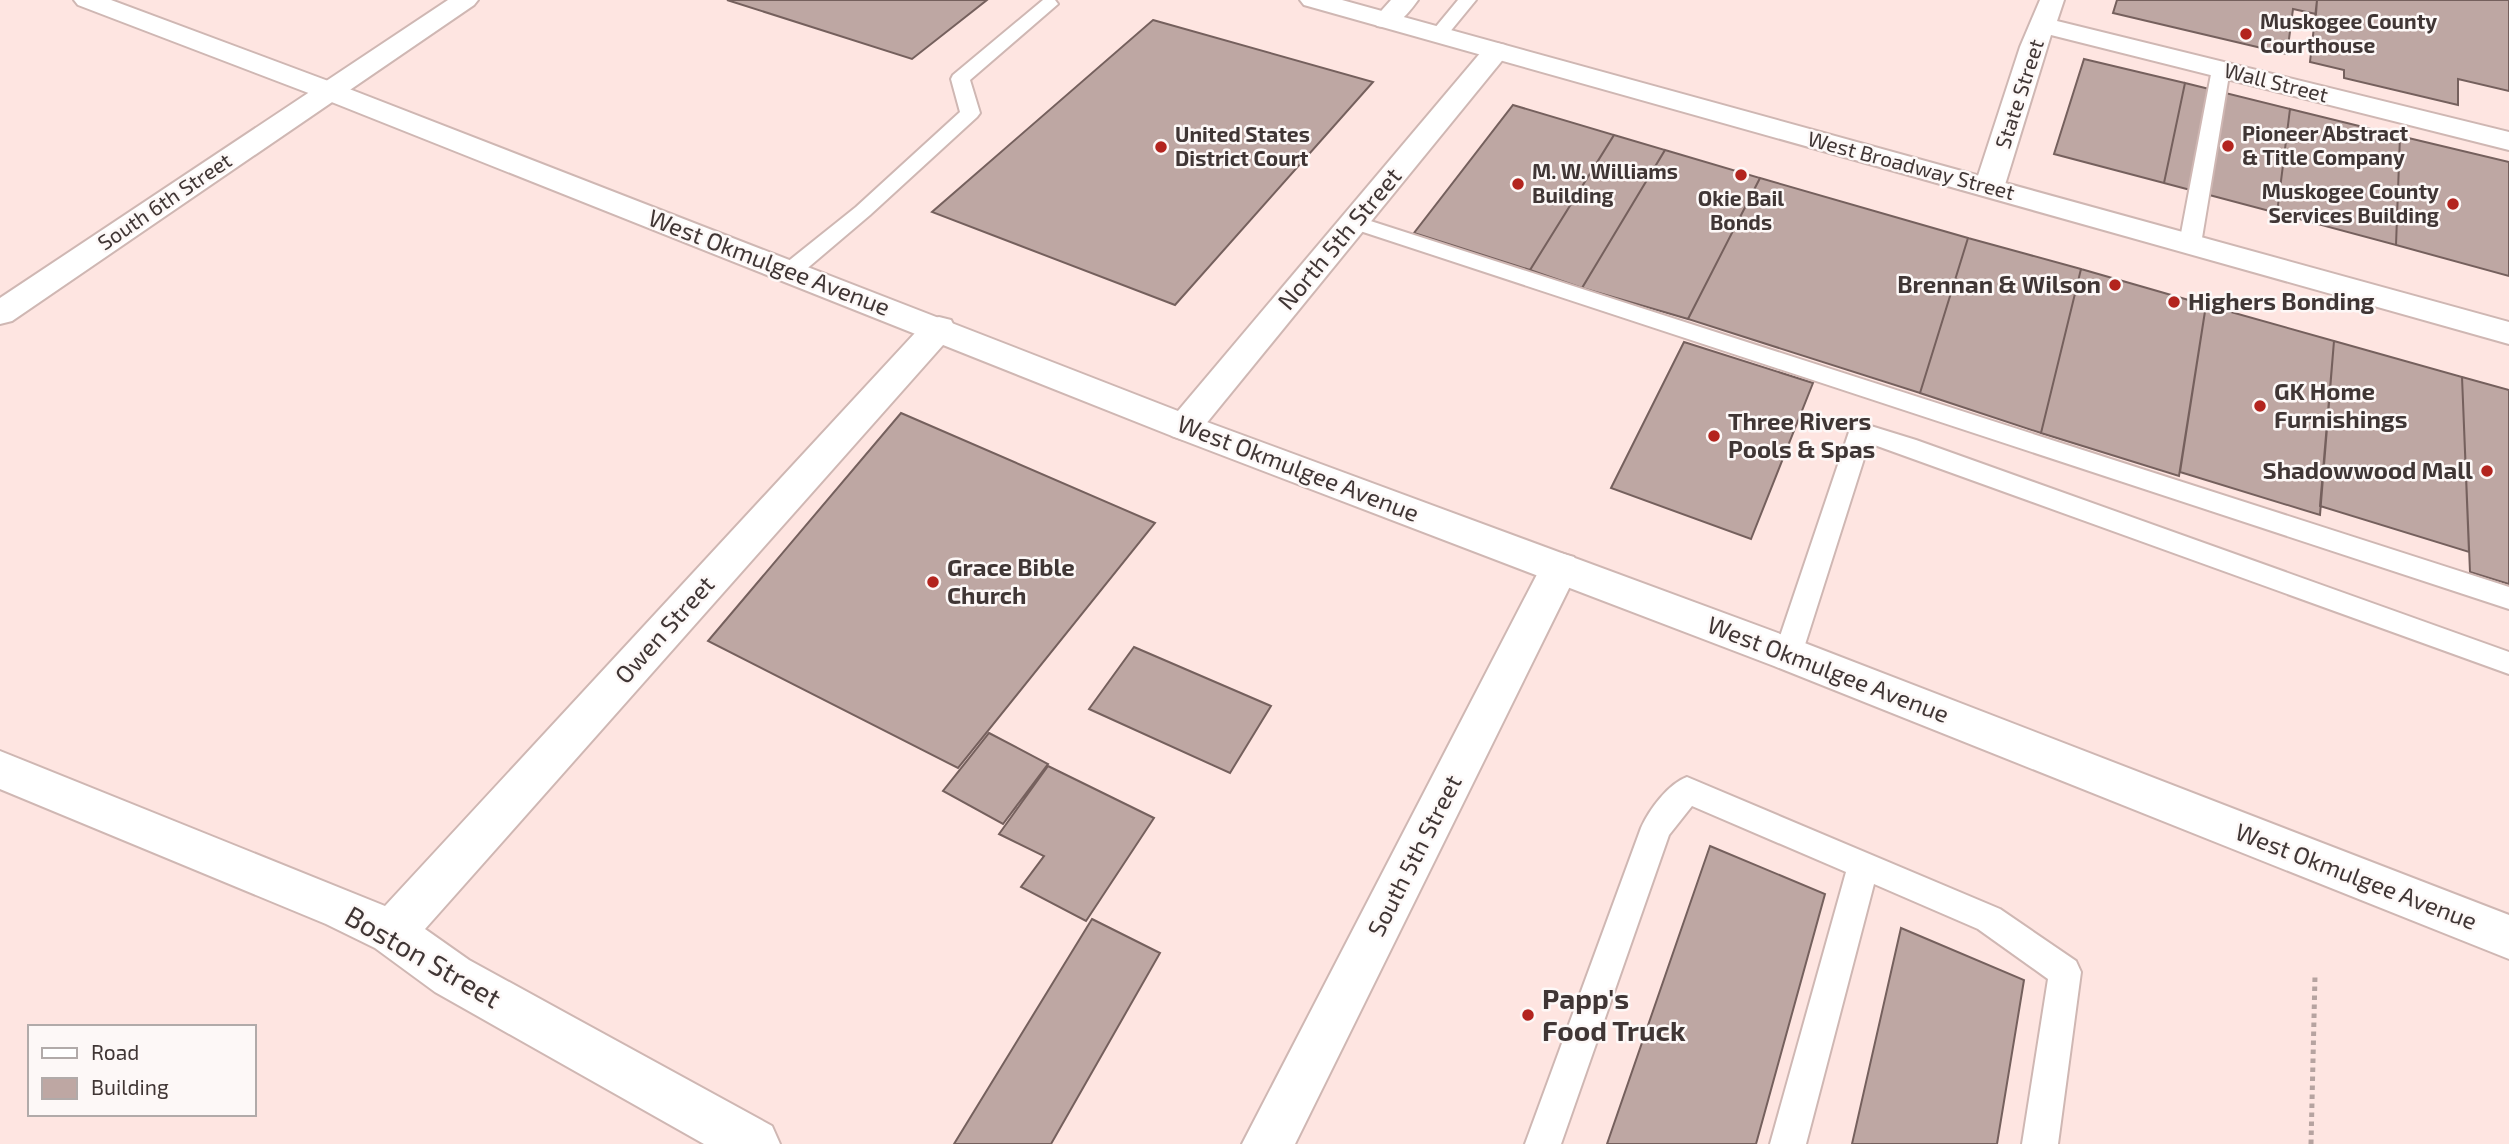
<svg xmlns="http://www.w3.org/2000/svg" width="2509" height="1144" font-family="'Exo 2',sans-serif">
  <rect width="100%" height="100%" fill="#fee5e1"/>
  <path fill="#bea7a3" stroke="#75605d" stroke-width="2" d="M727 0H987L912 59Z
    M2117 0H2317L2316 14 2293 9 2287 54 2113 13Z
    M2317 0H2509V91L2458 79V105L2344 78V70L2310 62Z
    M1153 20 1373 82 1175 305 932 212Z
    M2084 59 2185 83 2164 183 2054 154Z
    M2185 83 2290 109 2277 213 2164 183Z
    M1513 105 1614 135 1530 270 1414 233Z
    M2290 109 2400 136 2396 245 2277 213Z
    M1614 135 1665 150 1582 288 1530 270Z
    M2400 136 2509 162V276L2396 245Z
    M1665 150 1760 178 1688 319 1582 288Z
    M1760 178 1968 238 1920 393 1688 319Z
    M1968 238 2081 269 2041 433 1920 393Z
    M2081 269 2206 305 2179 476 2041 433Z
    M2206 305 2334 341 2320 515 2180 472Z
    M2334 341 2462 377 2469 552 2320 506Z
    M1684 342 1813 383 1751 539 1611 488Z
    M2462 377 2509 390V584L2470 572Z
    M901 413 1155 523 958 768 708 641Z
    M1134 647 1271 706 1230 773 1089 709Z
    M989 733 1048 764 1003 824 943 791Z
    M1048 766 1154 818 1086 921 1021 887 1044 856 999 834Z
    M1710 846 1825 894 1756 1144H1607Z
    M1092 919 1160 953 1051 1144H954Z
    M1901 928 2024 980 1997 1144H1852Z"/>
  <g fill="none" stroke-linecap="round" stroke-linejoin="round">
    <defs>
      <path id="service" d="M1043 0H1055L1058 4 970 80 980 113 977 117 870 215 797 277H781L778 272 781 267 856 207 960 112 951 79 953 75Z
        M1458 0H1476L1444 39H1432L1429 35Z
        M2221 63 2230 69 2201 244 2197 249H2183L2179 244 2212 69Z
        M1355 216 2509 587V609L1348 227 1345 222 1348 217Z
        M1861 423 1916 440 2509 652V674L1869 443 1802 654 1798 662 1788 665 1778 662 1774 654 1849 432 1852 426Z
        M1687 777 2000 909 2076 961 2081 972 2058 1144H2022L2048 979 1978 929 1874 884 1806 1144H1770L1846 872 1692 806 1669 835 1561 1144H1525L1641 828C1649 810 1668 784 1687 777Z"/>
      <path id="pedestrian" d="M1496 43 1505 45 1509 51 1505 57 1196 436 1184 440 1172 436 1166 427 1172 418 1487 45Z"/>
      <path id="minor" d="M448 0H478L474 5 12 321 0 324V298Z
        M1391 0H1418C1407 15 1396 30 1377 26L1373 20Z
        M2040 0H2064L2057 21 2509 132V150L2051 35 2004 188 2000 194 1989 197 1978 194 1974 188 2020 47Z
        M939 317 951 320 955 328 951 336 425 929 469 960 772 1126 780 1144H704L435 992 375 948 326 924 0 789V751L385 906 927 320Z
        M1560 553 1574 557 1579 568 1295 1144H1242L1546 557Z"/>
      <path id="tertiary" d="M1300 0H1342L2509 322V344L1304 5Z"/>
      <path id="primary" d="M74 0H111L339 85 1196 418 1802 642 2509 915V959L1774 666 1172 436 319 97 78 5Z"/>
    </defs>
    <use href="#service" stroke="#cfb7b3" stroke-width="4"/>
    <use href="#pedestrian" stroke="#cfb7b3" stroke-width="4"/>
    <use href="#minor" stroke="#cfb7b3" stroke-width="4"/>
    <use href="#tertiary" stroke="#cfb7b3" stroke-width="4"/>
    <use href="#primary" stroke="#cfb7b3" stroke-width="4"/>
    <path stroke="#b6a3a0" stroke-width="5" stroke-dasharray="4.5 4.5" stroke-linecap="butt" d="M2311 1144 2315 976"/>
    <use href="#service" fill="#fff" fill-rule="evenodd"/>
    <use href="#pedestrian" fill="#fff" fill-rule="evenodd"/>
    <use href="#minor" fill="#fff" fill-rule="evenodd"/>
    <use href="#tertiary" fill="#fff" fill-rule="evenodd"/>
    <use href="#primary" fill="#fff" fill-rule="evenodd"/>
  </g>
  <g fill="#b3241e" stroke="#fdf8f7" stroke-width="2.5">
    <circle cx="2246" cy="34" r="7"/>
    <circle cx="2228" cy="146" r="7"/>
    <circle cx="1161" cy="147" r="7"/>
    <circle cx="1741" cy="175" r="7"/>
    <circle cx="1518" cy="184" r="7"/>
    <circle cx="2453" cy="204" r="7"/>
    <circle cx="2115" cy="285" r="7"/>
    <circle cx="2174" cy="302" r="7"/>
    <circle cx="2260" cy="406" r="7"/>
    <circle cx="1714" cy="436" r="7"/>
    <circle cx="2487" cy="471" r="7"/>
    <circle cx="933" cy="582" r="7"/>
    <circle cx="1528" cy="1015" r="7"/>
  </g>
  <g text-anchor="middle" stroke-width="5" stroke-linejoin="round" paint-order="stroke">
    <g font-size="21" font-weight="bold" fill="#403635" stroke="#fdf8f7" text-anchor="start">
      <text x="2260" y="29">Muskogee County<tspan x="2260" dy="24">Courthouse</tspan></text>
      <text x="2242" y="141">Pioneer Abstract<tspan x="2242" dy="24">&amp; Title Company</tspan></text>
      <text x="1175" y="142">United States<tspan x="1175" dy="24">District Court</tspan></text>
      <text x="1532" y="179">M. W. Williams<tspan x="1532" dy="24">Building</tspan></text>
      <text x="2439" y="199" text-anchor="end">Muskogee County<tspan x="2439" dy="24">Services Building</tspan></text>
      <text x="1741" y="206" text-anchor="middle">Okie Bail<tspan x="1741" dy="24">Bonds</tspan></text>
    </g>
    <g font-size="21" fill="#403635" stroke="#fdf8f7">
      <text transform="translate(2276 83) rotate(14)" y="7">Wall Street</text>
      <text transform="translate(2020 94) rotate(-72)" y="7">State Street</text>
      <text transform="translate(1911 166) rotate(15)" y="7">West Broadway Street</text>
      <text transform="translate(165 202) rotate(-34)" y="7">South 6th Street</text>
    </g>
    <g font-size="24" fill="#403635" stroke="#fdf8f7">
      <text transform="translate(1340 239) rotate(-50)" y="8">North 5th Street</text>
      <text transform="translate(769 263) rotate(21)" y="8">West Okmulgee Avenue</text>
      <text transform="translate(1298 469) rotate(21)" y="8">West Okmulgee Avenue</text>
      <text transform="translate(665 630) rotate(-48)" y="8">Owen Street</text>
      <text transform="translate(1828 670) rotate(21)" y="8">West Okmulgee Avenue</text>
      <text transform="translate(1415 856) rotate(-63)" y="8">South 5th Street</text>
      <text transform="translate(2356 877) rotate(21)" y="8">West Okmulgee Avenue</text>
    </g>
    <g font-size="24" font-weight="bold" fill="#403635" stroke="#fdf8f7" text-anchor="start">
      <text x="2101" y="293" text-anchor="end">Brennan &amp; Wilson</text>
      <text x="2188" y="310">Highers Bonding</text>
      <text x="2274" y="400">GK Home<tspan x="2274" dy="28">Furnishings</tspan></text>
      <text x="1728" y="430">Three Rivers<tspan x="1728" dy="28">Pools &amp; Spas</tspan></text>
      <text x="2473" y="479" text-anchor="end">Shadowwood Mall</text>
      <text x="947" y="576">Grace Bible<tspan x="947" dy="28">Church</tspan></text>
    </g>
    <g font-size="28" fill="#403635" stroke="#fdf8f7">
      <text transform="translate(423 957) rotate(30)" y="10">Boston Street</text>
    </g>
    <g font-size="28" font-weight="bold" fill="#403635" stroke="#fdf8f7" text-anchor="start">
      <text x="1542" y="1009">Papp's<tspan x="1542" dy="32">Food Truck</tspan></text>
    </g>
  </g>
  <rect x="28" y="1025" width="228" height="91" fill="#fdf8f7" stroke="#b1aaa9" stroke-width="2"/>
  <rect x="42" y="1048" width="35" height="10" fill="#ffffff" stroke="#b1aaa9" stroke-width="2"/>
  <text x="91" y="1060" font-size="21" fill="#403635">Road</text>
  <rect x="42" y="1078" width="35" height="21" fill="#bea7a3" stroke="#b1aaa9" stroke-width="2"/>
  <text x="91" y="1095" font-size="21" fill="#403635">Building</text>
</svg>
